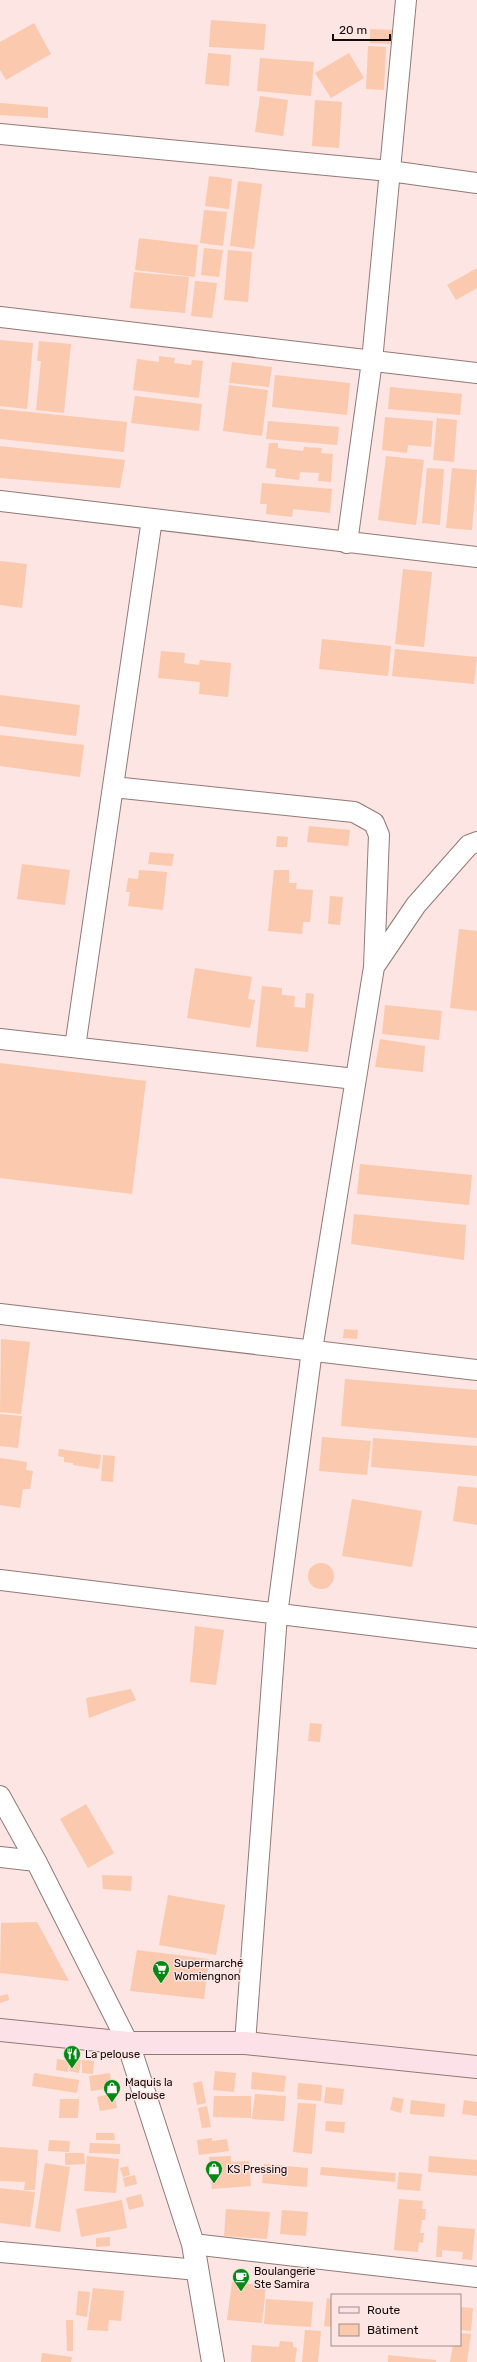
<svg xmlns="http://www.w3.org/2000/svg" width="477" height="2362" font-family="Rubik,sans-serif">
  <rect width="100%" height="100%" fill="#fce5e2"/>
  <path fill="#fac9ae" d="M211 20 266 24 264 50 209 47Z
    M34 23 51 54 6 80 0 70V42Z
    M370 29 397 30 396 44 370 43Z
    M368 46 386 47 384 90 366 89Z
    M208 53 231 55 229 86 205 84Z
    M349 53 364 78 331 98 315 73Z
    M260 58 314 62 311 96 257 91Z
    M260 96 288 100 283 136 255 132Z
    M315 100 342 102 339 148 312 146Z
    M0 103 48 107V118L0 115Z
    M209 176 232 179 229 209 205 206Z
    M238 181 262 184 254 249 230 246Z
    M204 210 227 212 223 246 200 243Z
    M139 238 198 245 195 277 135 270Z
    M204 248 223 250 219 277 201 275Z
    M228 250 252 252 248 302 224 300Z
    M477 268V288L456 300 447 285Z
    M134 272 189 277 185 313 130 308Z
    M195 281 217 283 212 318 191 316Z
    M0 340 33 343 27 409 0 406Z
    M39 341 71 344 64 413 36 410 41 361H37Z
    M159 356 175 358 174 363 191 365 192 360 203 361 199 398 133 390 137 359 159 362Z
    M232 362 272 367 269 387 229 383Z
    M275 375 350 383 347 415 272 407Z
    M229 385 268 390 262 436 223 431Z
    M390 387 462 394 460 415 388 409Z
    M135 396 202 404 199 431 131 423Z
    M0 409 127 422 124 452 0 439Z
    M385 417 433 421 431 447 408 445 407 453 382 450Z
    M437 418 457 420 454 462 433 460Z
    M268 421 339 427 337 445 266 439Z
    M269 443H278V448L303 451 304 447 322 448 321 453 333 454 331 482 318 481 319 473 300 472 299 480 275 477 276 469 266 468Z
    M0 446 125 460 120 488 0 478Z
    M386 456 424 460 416 525 378 520Z
    M427 468 444 469 440 525 422 523Z
    M452 468 477 470 472 530 446 528Z
    M262 483 332 489 330 513 293 509 292 517 266 514 267 504H260Z
    M0 561 27 564 22 608 0 605Z
    M403 569 432 572 424 647 395 644Z
    M322 639 391 646 388 676 319 669Z
    M395 649 477 657 474 684 392 676Z
    M161 651 185 653 184 663 199 665 200 660 231 663 228 697 199 694 200 682 158 678Z
    M0 695 80 705 76 736 0 726Z
    M0 735 84 745 80 777 0 766Z
    M309 826 350 830 348 846 307 842Z
    M277 836 288 837 287 847H276Z
    M150 852 174 854 172 866 148 864Z
    M22 864 70 870 65 905 17 899Z
    M139 870 167 872 163 910 128 906 130 892H126L128 878 138 879Z
    M274 870H289V883H297L296 889 313 890 310 922H303L302 934 268 931Z
    M330 896 343 897 340 925 328 924Z
    M459 929 477 931V1011L450 1008Z
    M195 968 252 977 248 999 255 1000 250 1028 187 1018Z
    M262 986 282 988V995L295 996 294 1007 305 1008 306 993 314 994 308 1052 256 1047Z
    M385 1005 442 1011 439 1040 382 1034Z
    M380 1039 425 1046 423 1072 375 1067Z
    M0 1063 146 1081 132 1194 0 1178Z
    M360 1164 472 1175 469 1205 357 1194Z
    M354 1214 466 1225 464 1260 351 1244Z
    M344 1329 358 1330 357 1339 343 1338Z
    M1 1339 30 1342 21 1414 0 1412Z
    M345 1379 477 1390V1438L341 1426Z
    M0 1414 22 1416 18 1448 0 1446Z
    M322 1437 371 1441 367 1475 319 1471Z
    M373 1438 477 1446V1476L371 1467Z
    M59 1449 101 1455 99 1469 73 1465V1463L64 1462V1457L58 1456Z
    M103 1455 115 1456 113 1482 101 1481Z
    M0 1458 27 1462 26 1470 33 1471 30 1489H23L20 1508 0 1505Z
    M458 1486 477 1488V1525L453 1521Z
    M352 1499 422 1511 412 1567 342 1556Z
    M308 1576a13 13 0 1 1 26 0a13 13 0 1 1-26 0Z
    M195 1626 224 1630 216 1685 190 1682Z
    M131 1689 136 1700 89 1718 86 1698Z
    M310 1723 322 1724 320 1742 308 1741Z
    M86 1804 114 1853 88 1868 60 1819Z
    M102 1875 132 1876 131 1891 103 1889Z
    M168 1895 225 1905 216 1955 159 1945Z
    M37 1922 69 1981 0 1973 1 1923Z
    M137 1950 209 1959 204 1999 130 1991Z
    M8 1994 9 2000 0 2003V1996Z
    M71 2058 81 2060 79 2073 69 2071Z
    M57 2059 69 2061 68 2072 56 2070Z
    M82 2060 94 2061 93 2074 82 2073Z
    M215 2071 236 2073 234 2092 213 2090Z
    M252 2072 286 2076 284 2092 251 2089Z
    M34 2073 79 2080 77 2093 32 2086Z
    M110 2073 112 2088 91 2091 89 2076Z
    M202 2081 206 2103 197 2105 193 2083Z
    M298 2083 322 2085 321 2101 297 2099Z
    M326 2087 344 2089 342 2105 324 2103Z
    M114 2093 117 2108 100 2111 97 2097Z
    M255 2094 286 2096 284 2121 252 2119Z
    M214 2096H251V2118L213 2117Z
    M393 2097 404 2099 401 2113 390 2110Z
    M60 2099H79L78 2118H59Z
    M411 2100 445 2104 444 2117 410 2114Z
    M464 2100 477 2102V2116L462 2114Z
    M298 2103 316 2104 312 2154 293 2152Z
    M207 2106 211 2127 202 2128 198 2108Z
    M326 2121 345 2122 344 2133 325 2131Z
    M96 2133H114L115 2140H96Z
    M212 2138V2141L227 2139 229 2151 199 2155 197 2140Z
    M49 2140 70 2141 69 2152 48 2151Z
    M90 2143 120 2144V2154L89 2153Z
    M0 2147 38 2150 35 2190H24L25 2182 0 2181Z
    M65 2153H84L85 2164 65 2165Z
    M87 2156 119 2159 116 2193 84 2191Z
    M231 2156V2162L249 2161 251 2186 212 2189 209 2157Z
    M429 2156 477 2160V2176L428 2172Z
    M45 2163 70 2167 60 2232 35 2228Z
    M264 2164 308 2168 307 2187 262 2183Z
    M128 2166 130 2175 123 2177 120 2168Z
    M321 2167 396 2173 395 2182 320 2175Z
    M399 2172 422 2174 420 2191 397 2189Z
    M135 2175 137 2184 125 2187 123 2178Z
    M0 2188 35 2192 30 2227 0 2223Z
    M141 2194 144 2206 129 2210 126 2198Z
    M399 2199 423 2201 422 2209H426L425 2220H422L420 2233H424L423 2243 419 2242 418 2252 394 2250Z
    M122 2200 127 2228 81 2237 76 2209Z
    M226 2209 270 2212 267 2239 224 2236Z
    M282 2210 308 2212 306 2236 280 2234Z
    M438 2226 475 2229 472 2260 462 2259 463 2252 442 2250V2257H436Z
    M110 2237V2246L96 2247V2238Z
    M232 2282 266 2286 262 2323 227 2320Z
    M93 2288 124 2291 121 2321 109 2320 108 2331 87 2330Z
    M78 2291 90 2292 87 2317 76 2315Z
    M327 2298 332 2299V2327L324 2326Z
    M266 2299 313 2302 311 2327 264 2324Z
    M460 2307 473 2308 471 2331 460 2330Z
    M66 2320H73V2351H67Z
    M305 2330 321 2331 318 2362H302Z
    M460 2333 471 2334 467 2362H450L453 2345H460Z
    M280 2341 293 2342V2347L297 2348 295 2362H251L252 2345 279 2347Z
    M42 2353 72 2357 71 2362H41Z
    M388 2355 436 2360V2362H388Z"/>
  <g fill="none" stroke-linecap="round" stroke-linejoin="round">
    <defs>
      <path id="minor" d="M0 134 390 171 477 183
        M0 317 477 373
        M0 501 477 557
        M347 543 372 361 406 0
        M113 787 354 812 374 823 379 835 374 967 312 1350 277 1615 245 2043
        M374 967 416 905 469 845 477 842
        M0 1039 355 1079
        M75 1047 152 519
        M0 1314 477 1370
        M0 1580 477 1638
        M0 1796 36 1861 128 2043
        M0 1857 36 1861
        M193 2244 477 2277
        M0 2252 198 2270"/>
      <path id="tertiary" d="M128 2043 193 2244 213 2362"/>
      <path id="secondary" d="M0 2030 128 2043H245L477 2067"/>
    </defs>
    <use href="#minor" stroke="#937976" stroke-width="22"/>
    <use href="#tertiary" stroke="#937976" stroke-width="24"/>
    <use href="#secondary" stroke="#937976" stroke-width="24"/>
    <use href="#minor" stroke="#fff" stroke-width="20"/>
    <use href="#tertiary" stroke="#fff" stroke-width="22"/>
    <use href="#secondary" stroke="#fde1e8" stroke-width="22"/>
  </g>
  <defs>
    <symbol id="supermarket-pin" viewBox="-11 -11 22 30"><path d="M0 17L-7.5 6A9.5 9.5 0 1 1 7.5 6Z" fill="#028913" stroke="#fce5e2"/><path d="M-6-5.5h2.5l.6 2H6L4.5 2H-2.5L-4.4-4H-6ZM-1.5 3.2a1.3 1.3 0 1 0 .1 0ZM3 3.2a1.3 1.3 0 1 0 .1 0Z" fill="#fff"/></symbol>
    <symbol id="restaurant-pin" viewBox="-11 -11 22 30"><path d="M0 17L-7.5 6A9.5 9.5 0 1 1 7.5 6Z" fill="#028913" stroke="#fce5e2"/><path d="M-5-6h1v4h1v-4h1v4h1v-4h1v5L-1.5 .5V6h-2V.5L-5-1ZM5-6V6H3V1.5H1.5Q1.5-4 5-6Z" fill="#fff"/></symbol>
    <symbol id="shop-pin" viewBox="-11 -11 22 30"><path d="M0 17L-7.5 6A9.5 9.5 0 1 1 7.5 6Z" fill="#028913" stroke="#fce5e2"/><path d="M-5-2.5h2.3a2.7 3.5 0 0 1 5.4 0H5L5.5 6h-11ZM-1.5-2.5h3a1.5 2.3 0 0 0-3 0Z" fill="#fff"/></symbol>
    <symbol id="cafe-pin" viewBox="-11 -11 22 30"><path d="M0 17L-7.5 6A9.5 9.5 0 1 1 7.5 6Z" fill="#028913" stroke="#fce5e2"/><path d="M-5.5-4.5H6V0H3Q3 3.5 0 3.5H-2.5Q-5.5 3.5-5.5 0ZM3-3.2v2h1.7v-2ZM-6 4.5H4V6H-6Z" fill="#fff"/></symbol>
  </defs>
  <g fill-rule="evenodd">
    <use href="#supermarket-pin" x="151" y="1959" width="20" height="27"/>
    <use href="#restaurant-pin" x="62" y="2044" width="20" height="27"/>
    <use href="#shop-pin" x="102" y="2078" width="20" height="27"/>
    <use href="#shop-pin" x="204" y="2159" width="20" height="27"/>
    <use href="#cafe-pin" x="231" y="2267" width="20" height="27"/>
  </g>
  <g text-anchor="middle" stroke-width="3" stroke-linejoin="round" paint-order="stroke">
    <g font-size="11" fill="#130a09" stroke="#fce5e2" text-anchor="start">
      <text x="174" y="1967">Supermarché<tspan x="174" dy="13">Womiengnon</tspan></text>
      <text x="85" y="2058">La pelouse</text>
      <text x="125" y="2086">Maquis la<tspan x="125" dy="13">pelouse</tspan></text>
      <text x="227" y="2173">KS Pressing</text>
      <text x="254" y="2275">Boulangerie<tspan x="254" dy="13">Ste Samira</tspan></text>
    </g>
  </g>
  <rect x="331" y="2294" width="130" height="52" fill="#fce5e2" stroke="#9f8d8b"/>
  <rect x="339" y="2307" width="20" height="6" fill="#fde1e8" stroke="#9f8d8b"/>
  <text x="367" y="2314" font-size="12" fill="#130a09">Route</text>
  <rect x="339" y="2324" width="20" height="12" fill="#fac9ae" stroke="#9f8d8b"/>
  <text x="367" y="2334" font-size="12" fill="#130a09">Bâtiment</text>
  <path d="M333 34v6h57v-6" fill="none" stroke="#130a09" stroke-width="2"/>
  <text x="339" y="34" font-size="12" fill="#130a09" stroke="#fce5e2" stroke-width="3" paint-order="stroke">20 m</text>
</svg>
